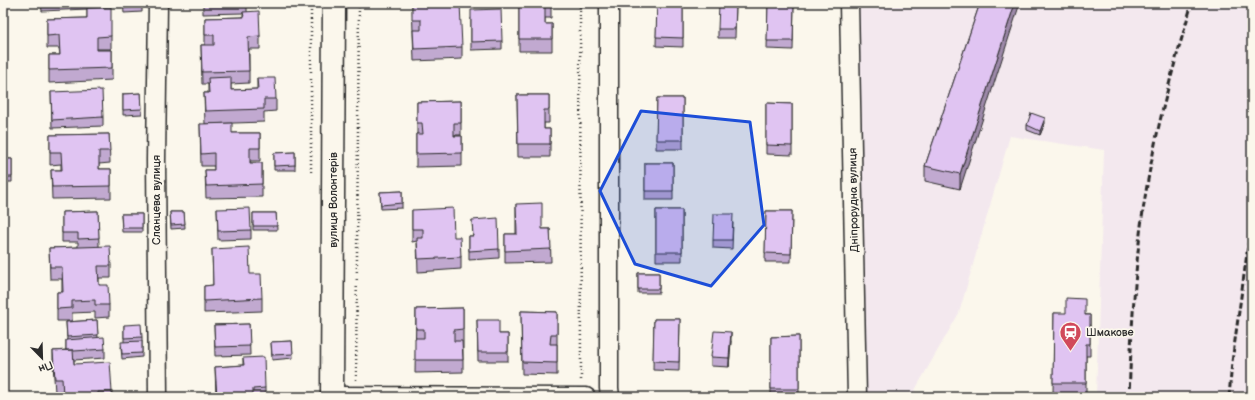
<svg xmlns="http://www.w3.org/2000/svg" width="1255" height="400" font-family="'Balsamiq Sans',sans-serif">
  <rect width="100%" height="100%" fill="#fbf7ec"/>
  <filter id="ink" filterUnits="userSpaceOnUse"><feTurbulence type="fractalNoise" baseFrequency=".025" numOctaves="2"/><feDisplacementMap in="SourceGraphic" scale="8" xChannelSelector="R" yChannelSelector="G"/><feConvolveMatrix kernelMatrix="1 2 1 2 8 2 1 2 1" color-interpolation-filters="sRGB"/></filter>
  <g filter="url(#ink)">
    <path fill="#f3e8ee" d="M841 3H1252V397H1096L1104 150 1010 136 959 313 911 397H856Z"/>
    <g fill="none" stroke-linecap="round" stroke-linejoin="round">
      <defs>
        <path id="minor" d="M158 3 156 160 158 397
          M609 3V388L610 397
          M849 3 857 397
          M332 396 586 397"/>
        <path id="tertiary" d="M332 397 334 3"/>
      </defs>
      <use href="#minor" stroke="#2b2b2b" stroke-width="21"/>
      <use href="#tertiary" stroke="#2b2b2b" stroke-width="25"/>
      <path stroke="#2b2b2b" stroke-width="2.5" stroke-dasharray="1 3" stroke-linecap="butt" d="M311 3V173
        M580 3 581 380
        M356 380 359 3"/>
      <use href="#minor" stroke="#fbf7ec" stroke-width="18"/>
      <use href="#tertiary" stroke="#fbf7ec" stroke-width="22"/>
      <path stroke="#2b2b2b" stroke-width="3" stroke-dasharray="6 3" stroke-linecap="butt" d="M1129 397C1132 318 1136 236 1152 159 1162 106 1177 54 1192 3
        M1229 397 1232 362 1252 217
        M1251 397 1252 390"/>
    </g>
    <path fill="#c1a9d0" stroke="#2b2b2b" d="M41 3H97V8L111 36V49H97V50H112V80L49 83V55H60L59 48H47V19L87 18V9L42 11Z
      M123 3H142V12L124 13Z
      M203 3H247V11L260 36V49H249V83L231 84V90L257 89V78L276 99V111L264 112V122L205 124 204 93H208V84H202L201 45H205V18L243 17V13L203 14Z
      M412 3 462 47V59L414 61Z
      M519 3H551V18H545V24H552V51H519Z
      M657 3H683V47L656 46Z
      M768 3H794L793 50 767 49Z
      M980 3 960 189 925 181V166Z
      M736 5 735 38H718V29Z
      M471 18 502 41V49L471 50Z
      M51 92 103 117V126L52 128Z
      M141 93 142 114 123 115V94Z
      M517 95H549V123H544V129H550V157H518Z
      M657 98H683V149H656Z
      M461 101V135H454V136H462V166L416 167V134H417V102Z
      M766 103 792 104V155L766 154Z
      M1045 123 1040 135 1027 130V125Z
      M200 124 232 133H260V161H250V163H262V197L206 198 205 170H214V166H201Z
      M109 134 110 163 99 164V169H111V198L52 199 51 170H61V164L50 165V135Z
      M295 152V170H274V153Z
      M3 159H12V182H3Z
      M645 163H673V200H645Z
      M402 191V208L381 209 380 192Z
      M516 204 542 229H550L551 262 505 263V234H516Z
      M217 209 251 230V239L218 240Z
      M412 210 454 237 461 257V269L418 272 417 241 412 242Z
      M656 210H682V261H656Z
      M98 211 99 246 111 266V278H99V285L109 305V317L95 318V312L72 313V321H57V292H62V279H50L49 248 78 247V242H62V212Z
      M766 211H792L791 262H765Z
      M170 212H184L185 228 171 229Z
      M253 213H276L277 230H253Z
      M121 214H142V232H122Z
      M472 220 499 249V258L469 260V236H473Z
      M733 223 732 249 713 248V240Z
      M212 249 262 298V311L204 313V286L213 285Z
      M638 273H659V293H638Z
      M463 308V372L415 373 416 309Z
      M521 311 557 312V375L522 374Z
      M1054 313 1090 315V356H1086V395H1053Z
      M654 319H680L679 371 653 370Z
      M97 320 98 338 105 349V358L74 360V364L112 392V397H42L62 395V391L55 392 53 364V351L66 350V340H67L66 322Z
      M477 320 499 334H508V361H478Z
      M249 324 250 355 215 356 214 325Z
      M124 325 142 337V357L122 359 121 347 124 342Z
      M799 336V394H771V337Z
      M292 341 293 358 272 360 271 342Z
      M731 341 729 367 711 366V357Z
      M243 358 265 388V397H216L215 367 243 365Z"/>
    <path fill="#9d89a9" stroke="#2b2b2b" d="M1015 3H1020L960 189V174Z
      M1045 118V123L1040 135V131Z
      M731 332V341L729 367V358Z"/>
    <path fill="#e0c4f2" stroke="#2b2b2b" d="M123 3H142V7L124 8Z
      M203 3H247V5H203Z
      M412 3H460L462 47 414 49 413 30H421V20H412Z
      M519 3H551V5H545V24H552V39H519Z
      M657 3H683V38L656 37Z
      M768 3H794L793 41H767Z
      M980 3H1015L960 174 925 166Z
      M719 4 736 5 735 29H718Z
      M111 7V36L97 37V50H112V68L49 70V55H60L59 35 47 36V19L87 18V8Z
      M501 9 502 41 471 42V10Z
      M259 11 260 36 248 37 249 71 202 72 201 45H214V35H205V18L244 17 243 12Z
      M231 77V90L258 89 257 78H275L276 99H264V109L205 111 204 93H209L208 78Z
      M102 90 103 117 52 120 51 92Z
      M141 93 142 109 123 110V94Z
      M517 95H549V110H544V129H550V144H518Z
      M657 98H683V140H656Z
      M461 101V123H454V136H462V153L416 154V134H423L422 123H417V102Z
      M766 103 792 104V146L766 145Z
      M1031 113 1045 118 1040 131 1027 125Z
      M232 123V133H260V148H250V163H262V184L206 186 205 170H214V153L201 154 200 124Z
      M109 134 110 151H99V169H111V186L52 187 51 170H62L61 152H50V135Z
      M295 152V165L274 166V153Z
      M3 159H12V177H3Z
      M645 163H673V191H645Z
      M402 191V203L381 205 380 192Z
      M542 203V229H550L551 249 505 251V234H517L516 204Z
      M250 208 251 230 218 231 217 209Z
      M453 208 454 237H460L461 257 418 259 417 238H423V229H412V210Z
      M656 210H682V252H656Z
      M98 211 99 238 78 239V233H62V212Z
      M766 211H792L791 254 765 253Z
      M170 212H184L185 224 171 225Z
      M253 213H276L277 226H253Z
      M121 214H142V228H122Z
      M714 214H733L732 240H713Z
      M498 218 499 249 469 251V236H473L472 220Z
      M110 246 111 266H98L99 285H108L109 305H95V300L72 301V308L57 309V292H63L62 267H50L49 248Z
      M249 247 250 274H261L262 298 204 301V286L213 285 212 249Z
      M638 273H659V289H638Z
      M1066 298 1085 299V315H1090V344H1086V383H1053L1054 313H1066Z
      M463 308V329L454 330V341H462L463 360H415V338H424V329H416V309Z
      M521 311 557 312V334H551L550 344H557V363L522 362Z
      M654 319H680L679 362 653 361Z
      M97 320 98 335 67 337 66 322Z
      M477 320H499V334H508V352H478Z
      M141 324 142 337 124 338V325Z
      M249 324 250 346 215 347 214 325Z
      M714 331 731 332 729 358 711 357Z
      M799 336V389H771V337Z
      M104 337 105 349 74 351 73 350H66V340Z
      M142 341V353L122 354 121 342Z
      M292 341 293 354 272 355 271 342Z
      M73 350 74 364 110 362 112 392H98V397H42V396L63 395 62 379H55L53 351Z
      M264 357 265 388 253 389V397H217L215 367 244 365 243 358Z"/>
  </g>
  <path fill="#1d4ed8" fill-opacity="0.2" stroke="#1d4ed8" stroke-width="3" stroke-linejoin="round" d="M641 111 750 122 764 225 711 286 635 264 600 191Z"/>
  <defs>
    <symbol id="station-pin" viewBox="-11 -11 22 30"><path d="M0 17L-7.5 6A9.5 9.5 0 1 1 7.5 6Z" fill="#d1495b" stroke="#fbf7ec"/><path d="M-3-6H3Q5-6 5-4V2Q5 4 3 4L4.5 6H3L1.5 4h-3L-3 6H-4.5L-3 4Q-5 4-5 2V-4Q-5-6-3-6ZM-3.5-4v3h7v-3ZM-3.5 1v1.5H-2V1ZM2 1v1.5H3.5V1Z" fill="#fff"/></symbol>
  </defs>
  <g fill-rule="evenodd">
    <use href="#station-pin" x="1058" y="320" width="25" height="34"/>
  </g>
  <g text-anchor="middle" stroke-width="3.5" stroke-linejoin="round" paint-order="stroke">
    <g font-size="11" fill="#2b2b2b" stroke="#fbf7ec">
      <text transform="translate(156 200) rotate(-90)" y="4">Сланцева вулиця</text>
      <text transform="translate(333 200) rotate(-90)" y="4">вулиця Волонтерів</text>
      <text transform="translate(853 200) rotate(-91)" y="4">Дніпрорудна вулиця</text>
    </g>
    <g font-size="11" fill="#2b2b2b" stroke="#fbf7ec" text-anchor="start">
      <text x="1086" y="336">Шмакове</text>
    </g>
  </g>
  <rect width="1255" height="400" fill="none" stroke="#fbf7ec" stroke-width="16"/>
  <rect x="8" y="8" width="1239" height="384" fill="none" stroke="#2b2b2b" stroke-width="1.5" filter="url(#ink)"/>
  <g transform="translate(42 358) rotate(157)" stroke="#fbf7ec" stroke-width="3" paint-order="stroke">
  <path d="M0-3L7 15L0 10L-7 15Z" fill="#2b2b2b"/>
  <text y="-6" font-size="11" font-weight="bold" text-anchor="middle" fill="#2b2b2b">Пн</text>
  </g>
</svg>
